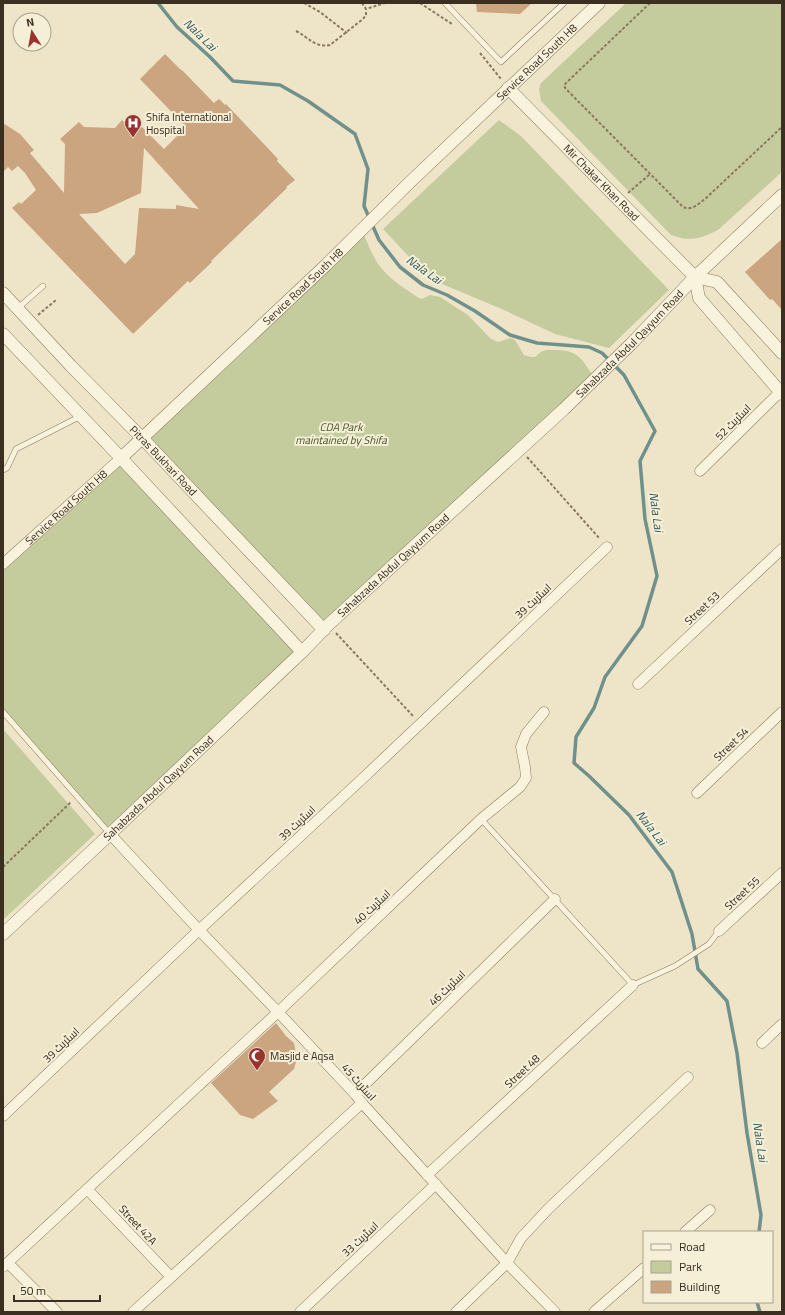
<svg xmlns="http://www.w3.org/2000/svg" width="785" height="1315" font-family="Georgia,Cairo,serif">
  <rect width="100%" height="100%" fill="#eee5c9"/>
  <path fill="#c4cc9d" d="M626 3H782V172L718 230C700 239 690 242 671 235L541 101 539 89 541 83Z
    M499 120 521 136 669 290 609 348 555 334 504 310 430 279 383 229Z
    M362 230C367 241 371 253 378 264 388 278 405 289 419 298L422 299 430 295 440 297 468 315 491 339 498 342 510 338 515 340 524 355C539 360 534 355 543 351 547 349 551 350 555 350 580 350 582 360 595 379L324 630 143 439Z
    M121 458 302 652 110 834 3 712V564Z
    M3 729 95 834 3 920Z"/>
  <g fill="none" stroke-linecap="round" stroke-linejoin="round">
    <path stroke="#70918b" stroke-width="3.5" d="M158 3 177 27 210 57 233 81 280 85 308 101 355 134 368 169 364 206 379 240 400 267 423 285 447 295 475 311 510 335 537 343 589 347 602 353 624 375 655 431 640 461 645 519 657 576 642 626 605 677 594 708 576 737 574 763 589 776 629 815 672 872 692 934 698 969 727 1001 737 1053 747 1133 761 1215 759 1232
      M757 1302 760 1312"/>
  </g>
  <path fill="#cba480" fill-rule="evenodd" d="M476 3H532L520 14 477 12Z
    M165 54 181 70H182L214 103 219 99 225 105 226 104 278 159 277 161 295 180 286 187 287 188 211 261 212 262 190 283 188 281 133 334 12 208 19 202 21 204 36 190 25 173 18 166 12 171 8 167 3 172V123L20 134 34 150 30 153 64 193 65 144 60 139 79 122 84 127 115 128 122 120 126 124 130 123 137 129 142 127 164 149 186 127 140 79ZM144 148 199 209 176 205V209L139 208 135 254 125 264 79 214 97 213 141 193Z
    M782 239V310L772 299 770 300 745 272Z
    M276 1023 286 1036 294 1043 297 1058 294 1069 269 1092 278 1101 253 1119 240 1115 211 1083Z"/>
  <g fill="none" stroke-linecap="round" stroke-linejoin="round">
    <defs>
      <path id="service" d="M445 3 501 62 564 3
        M18 308 43 286
        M3 470 7 468 16 449 81 416
        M3 712 110 834
        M481 819 633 985 675 966 709 944 719 931"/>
      <g id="minor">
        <path d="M700 471 782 390"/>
        <path id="s1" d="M3 564 121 458"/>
        <path d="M638 684 782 549"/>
        <path d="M697 793 782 712"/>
        <path d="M110 834 199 930 278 1012 355 1094 362 1103 507 1263 555 1312"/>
        <path d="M719 931 782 873"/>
        <path d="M762 1043 782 1024"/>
        <path d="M355 1094 555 899"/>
        <path d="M3 1116 199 930 361 780 607 547"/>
        <path d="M427 1175 633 985"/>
        <path d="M87 1189 171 1277"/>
        <path d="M685 1232 710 1210"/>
        <path d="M8 1263 57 1312"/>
        <path d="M3 1267 278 1012 481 819 520 787 526 778 525 767 521 747 526 734 544 712"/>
        <path d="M133 1312 362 1103"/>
        <path d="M300 1312 436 1184"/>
        <path d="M456 1312 507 1263 521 1238 549 1208 688 1077"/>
        <path d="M594 1312 644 1268"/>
      </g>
      <g id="tertiary">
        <path id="s2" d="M508 88 695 277 699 298 782 394"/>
        <path d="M695 277 717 282 782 353"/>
        <path id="s3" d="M3 293 71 366 143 439 324 630"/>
        <path d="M3 334 121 458 302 652"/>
        <path id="s4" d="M121 458 326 265 409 183 599 3"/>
        <path id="s5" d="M3 934 110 834 302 652 328 625 564 409 631 344 695 277 782 195"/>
      </g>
    </defs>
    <use href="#service" stroke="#8a785e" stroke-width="6"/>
    <use href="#minor" stroke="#8a785e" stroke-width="11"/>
    <use href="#tertiary" stroke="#8a785e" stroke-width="13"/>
    <path stroke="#8a785e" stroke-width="2" stroke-dasharray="3 2" stroke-linecap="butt" d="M304 3 320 12 347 33
      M362 3 366 9 385 3
      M420 3 452 24
      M650 3 566 83 564 86 566 89 683 207C692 211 698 204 705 199L782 127
      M296 31C308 37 315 48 330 45L363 19 366 15V9
      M480 53 501 79
      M628 193 650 174
      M38 315 56 300
      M527 457 600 539
      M336 633 413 716
      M3 867 71 802"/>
    <use href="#service" stroke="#f9f2dc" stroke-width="5"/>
    <use href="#minor" stroke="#f9f2dc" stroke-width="10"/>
    <use href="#tertiary" stroke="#f9f2dc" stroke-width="12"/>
  </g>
  <defs>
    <symbol id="hospital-pin" viewBox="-11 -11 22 30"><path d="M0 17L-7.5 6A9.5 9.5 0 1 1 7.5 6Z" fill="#98342f" stroke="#f5efd8"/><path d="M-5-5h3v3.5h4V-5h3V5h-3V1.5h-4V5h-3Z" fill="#fff"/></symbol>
    <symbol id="mosque-pin" viewBox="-11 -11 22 30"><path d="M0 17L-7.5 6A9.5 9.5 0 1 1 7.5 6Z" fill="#98342f" stroke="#f5efd8"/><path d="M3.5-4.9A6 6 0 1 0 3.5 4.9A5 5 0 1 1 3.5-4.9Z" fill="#fff"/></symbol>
  </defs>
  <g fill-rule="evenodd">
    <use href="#hospital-pin" x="123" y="113" width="20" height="27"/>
    <use href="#mosque-pin" x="247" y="1046" width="20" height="27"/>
  </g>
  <g text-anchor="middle" stroke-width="4" stroke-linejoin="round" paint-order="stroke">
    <g font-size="11" fill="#3b2f21" stroke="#f5efd8">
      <text dy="4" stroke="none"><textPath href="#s4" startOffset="574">Service Road South H8</textPath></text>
      <text dy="4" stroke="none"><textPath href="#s2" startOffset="133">Mir Chakar Khan Road</textPath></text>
      <text dy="4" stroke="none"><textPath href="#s4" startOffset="250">Service Road South H8</textPath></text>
      <text dy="4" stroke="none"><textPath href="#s5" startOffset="861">Sahabzada Abdul Qayyum Road</textPath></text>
      <text transform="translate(733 422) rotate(-45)" y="4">اسٹریٹ 52</text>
      <text dy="4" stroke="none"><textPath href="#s3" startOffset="232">Pitras Bukhari Road</textPath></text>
      <text dy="4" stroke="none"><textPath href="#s1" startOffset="85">Service Road South H8</textPath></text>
      <text dy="4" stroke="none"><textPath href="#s5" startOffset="537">Sahabzada Abdul Qayyum Road</textPath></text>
      <text transform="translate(533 601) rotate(-43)" y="4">اسٹریٹ 39</text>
      <text transform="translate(702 608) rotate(-43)" y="4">Street 53</text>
      <text transform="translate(731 744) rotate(-44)" y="4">Street 54</text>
      <text dy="4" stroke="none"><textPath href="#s5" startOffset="213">Sahabzada Abdul Qayyum Road</textPath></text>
      <text transform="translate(297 823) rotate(-43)" y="4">اسٹریٹ 39</text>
      <text transform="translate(742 893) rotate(-43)" y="4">Street 55</text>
      <text transform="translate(372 907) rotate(-43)" y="4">اسٹریٹ 40</text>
      <text transform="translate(447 988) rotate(-44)" y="4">اسٹریٹ 46</text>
      <text transform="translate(61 1045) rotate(-44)" y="4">اسٹریٹ 39</text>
      <text transform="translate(522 1071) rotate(-43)" y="4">Street 48</text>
      <text transform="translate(359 1082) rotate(48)" y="4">اسٹریٹ 45</text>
      <text transform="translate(138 1225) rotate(47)" y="4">Street 42A</text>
      <text transform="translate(360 1239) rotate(-43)" y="4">اسٹریٹ 33</text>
    </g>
    <g font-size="11" fill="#3b2f21" stroke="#f5efd8" text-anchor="start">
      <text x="146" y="121">Shifa International<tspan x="146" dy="13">Hospital</tspan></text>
      <text x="270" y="1060">Masjid e Aqsa</text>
    </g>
    <g font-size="11" font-style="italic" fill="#485728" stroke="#f5efd8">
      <text x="341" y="431">CDA Park<tspan x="341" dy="13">maintained by Shifa</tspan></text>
    </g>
    <g font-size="12" font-style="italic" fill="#315a5a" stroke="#f5efd8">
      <text transform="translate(200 35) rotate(44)" y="4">Nala Lai</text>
      <text transform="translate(424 270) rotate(35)" y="4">Nala Lai</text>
      <text transform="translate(656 512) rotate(82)" y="4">Nala Lai</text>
      <text transform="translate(651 828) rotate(52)" y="4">Nala Lai</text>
      <text transform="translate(760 1142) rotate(81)" y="4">Nala Lai</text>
    </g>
  </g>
  <rect width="785" height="1315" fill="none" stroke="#3b2f21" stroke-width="8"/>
  <rect x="643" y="1231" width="130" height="72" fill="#f5efd8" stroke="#aba28f"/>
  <rect x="651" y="1244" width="20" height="6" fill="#f9f2dc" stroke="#aba28f"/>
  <text x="679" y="1251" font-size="12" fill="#3b2f21">Road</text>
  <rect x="651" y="1261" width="20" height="12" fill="#c4cc9d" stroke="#aba28f"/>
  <text x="679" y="1271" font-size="12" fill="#3b2f21">Park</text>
  <rect x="651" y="1281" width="20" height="12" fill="#cba480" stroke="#aba28f"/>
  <text x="679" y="1291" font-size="12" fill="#3b2f21">Building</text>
  <g transform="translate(32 32) rotate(349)"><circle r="19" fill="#f5efd8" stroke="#aba28f"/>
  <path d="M0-3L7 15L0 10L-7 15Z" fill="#98342f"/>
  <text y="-6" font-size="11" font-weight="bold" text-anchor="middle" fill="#3b2f21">N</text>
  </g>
  <path d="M14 1295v6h86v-6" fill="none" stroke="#3b2f21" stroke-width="2"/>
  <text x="20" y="1295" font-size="12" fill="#3b2f21" stroke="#f5efd8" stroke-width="3" paint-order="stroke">50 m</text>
</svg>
